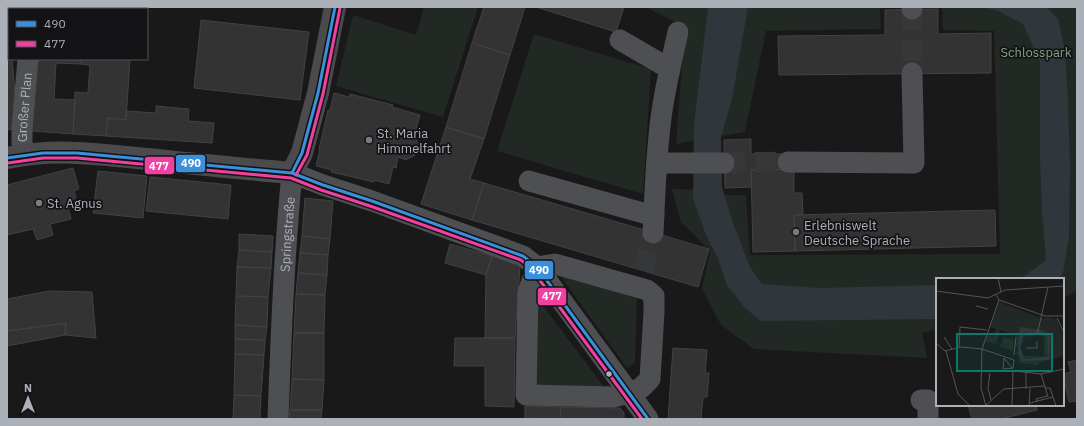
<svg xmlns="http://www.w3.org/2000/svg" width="1084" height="426" font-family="'IBM Plex Sans',sans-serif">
  <rect width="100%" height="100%" fill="#191919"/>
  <path fill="#222823" d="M424 7H478L443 117 336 86 353 15 416 35Z
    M646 7H880L881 29 766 31 745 132 676 144 685 27Z
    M942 7H1077V290L1063 299V279H937V329L922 333 927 358 754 349 721 325 702 289 710 251 681 222 672 189 711 190 729 195H746L750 255 1000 254 994 31 943 30Z
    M534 34 651 69 643 194 497 151Z
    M561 277 637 295 635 362 627 368Z
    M535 295 604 387 534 385Z"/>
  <path fill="#30363c" d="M708 7H748L732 99 721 137 722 187 733 223 750 267 762 284 820 288 937 285V319L761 321 745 308 727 285 718 259 706 235 693 199 694 125Z
    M981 7H1047L1058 19 1065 51 1068 101 1070 164 1069 237 1063 273 1059 279H1017H1020L1046 260 1042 213 1040 156V62L1023 24 996 10Z"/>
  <path fill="#333334" stroke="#424245" d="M484 7H525L510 55 472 43Z
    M536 7H624L616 32Z
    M938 9V34L991 33V73L779 75 778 36 885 35V10Z
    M201 20 309 32 300 100 194 88Z
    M472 43 510 55 484 139 446 127Z
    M7 59H12L15 94 12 129 7 130Z
    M37 59H82L81 64 56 63 54 99 75 100 73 134 32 131Z
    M82 59H130L126 120 108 118 106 136 73 134 75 92 88 93 90 65 81 64Z
    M334 93 349 97 350 94 393 105 392 107 420 115 414 136 418 143 415 155 406 160 398 157 396 168 393 167 389 184 374 180V182L331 172 332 170 316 166 320 149H319L328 110H330Z
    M156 106 189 109 188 121 214 123 212 143 106 136 108 118 126 120 127 111 156 113Z
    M446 127 484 139 470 179 484 183 472 220 421 204Z
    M751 139V154H787L788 169 751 170 752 187 725 188 724 140Z
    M73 168 79 189 74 191 76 198 71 200 73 207 68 208 71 219 50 224 53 235 37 240 33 229 7 235V185Z
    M794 169V193H802L803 215H794L795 251 753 252 751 170Z
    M98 171 147 176 143 218 93 213Z
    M150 177 231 185 228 219 146 211Z
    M484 183 709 249 698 287 472 220Z
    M305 198 333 201 330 239 302 236Z
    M995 210 996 246 795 251 794 215Z
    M239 234 273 236 272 252 239 250Z
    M302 236 330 239 328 255 300 253Z
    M450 244 492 256 486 275 445 263Z
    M239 250 272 252 271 268 237 267Z
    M300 253 328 255 327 275 298 273Z
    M492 256 520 266 515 338H485L486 275Z
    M237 267 271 268 268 297 236 296Z
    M298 273 327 275 325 295 296 294Z
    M49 291 92 292 96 338 65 335 66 323 7 331V299Z
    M296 294 325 295 324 333H294Z
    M236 296 268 297 267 327 235 325Z
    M66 323 65 335 7 346V331Z
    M235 325 267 327 265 340 235 339Z
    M294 333H324V380L292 379Z
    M455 338H515L514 407 485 406V366H454Z
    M235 339 265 340 264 355 235 354Z
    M673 348 707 350 705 373H709L707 397H703L701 419H668Z
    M235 354 264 355 261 396 234 395Z
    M1077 360V401L1069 402 1063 374 1071 372 1068 362Z
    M292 379 324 380 322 410H290Z
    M234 395 261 396 260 419H233Z
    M968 405H1036L1037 410 1001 419H972Z
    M525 406 561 407 560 419 525 418Z
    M561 407 620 408 624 413V419H560Z
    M290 410H322L321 419H289Z"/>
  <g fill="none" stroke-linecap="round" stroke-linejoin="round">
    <path stroke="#363739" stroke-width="21" stroke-dasharray="21 10" stroke-linecap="butt" d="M912 9V73
      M724 163 788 162
      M643 271 653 233"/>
    <g stroke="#4e4f52" stroke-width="21">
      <path d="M32 9V7"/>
      <path d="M912 9V7"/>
      <path d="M620 40 670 69"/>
      <path id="s1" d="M24 155 22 143V128L28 59"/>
      <path d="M788 162 914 163 912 73"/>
      <path d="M657 163H724"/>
      <path d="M529 181 654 216"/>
      <path d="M653 233C655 192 656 151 662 111 666 84 672 58 678 32"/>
      <path d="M555 264 647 290 654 296V312L650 379 641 388 629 393 613 397 526 395 528 292 537 267Z"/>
      <path d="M921 400H928V419"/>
      <path id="s2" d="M278 419C281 337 284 255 292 173L323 185 372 201 523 256 537 267 648 419"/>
    </g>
    <path stroke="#4b4b4e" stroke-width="22" d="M7 158C56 148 98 154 147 159 195 164 244 169 292 173L302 153 318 93 335 7"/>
    <defs>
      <path id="bus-1" d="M7 158 43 153H77L292 173 323 185 372 201 523 256 537 267 648 419
        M292 173 302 153 318 93 335 7"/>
      <path id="bus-2" d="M8 163 43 158H77L291 178 321 190 370 206 521 260 533 271 642 419
        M296 175 307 155 323 94 340 8"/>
    </defs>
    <use href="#bus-1" stroke="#131315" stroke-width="6"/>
    <use href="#bus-2" stroke="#131315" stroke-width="6"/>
    <use href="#bus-1" stroke="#3a90db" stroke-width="3"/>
    <use href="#bus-2" stroke="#f240a1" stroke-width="3"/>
  </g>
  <g fill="#797b80" stroke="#131315" stroke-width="1.5">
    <circle cx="369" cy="140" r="4"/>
    <circle cx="39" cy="203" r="4"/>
    <circle cx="796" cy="232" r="4"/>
  </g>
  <circle fill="#acb0b8" stroke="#131315" stroke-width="1.5" cx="609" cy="374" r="3.5"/>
  <g text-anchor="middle" stroke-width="3.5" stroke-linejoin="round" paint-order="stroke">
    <g font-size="13" fill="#85a187" stroke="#131315">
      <text x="1036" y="57">Schlosspark</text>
    </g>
    <g font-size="13" fill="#acb0b8" stroke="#131315">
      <text dy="5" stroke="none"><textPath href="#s1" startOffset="48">Großer Plan</textPath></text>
      <text dy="5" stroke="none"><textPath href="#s2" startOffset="185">Springstraße</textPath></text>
    </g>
    <g font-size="13" fill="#acb0b8" stroke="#131315" text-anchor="start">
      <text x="377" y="138">St. Maria<tspan x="377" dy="15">Himmelfahrt</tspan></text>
      <text x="47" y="208">St. Agnus</text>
      <text x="804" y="230">Erlebniswelt<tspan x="804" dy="15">Deutsche Sprache</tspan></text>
    </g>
  </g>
  <g transform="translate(936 278)">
    <rect width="128" height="128" fill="#191919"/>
    <path d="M63 24 107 41 108 39 120 41 128 60V78L102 85V87L84 85 80 73H86L87 78H108V59L103 57 88 59 86 68 80 69 81 58 64 52 60 66 50 64 52 57 57 59 60 51 54 49ZM68 59 78 62 77 73 64 69Z" fill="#222823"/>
    <path d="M84 49 106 52 114 58 113 82 86 83 82 74ZM88 54 111 58 112 79 88 81 84 68Z" fill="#30363c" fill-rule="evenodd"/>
    <path fill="none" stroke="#545559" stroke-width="1" d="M62 0 65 14M0 13 52 20 69 12 128 8M63 22 109 38H128M40 28 52 31M121 40 128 55M101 57 112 9M8 59 16 71M0 65 9 73 25 69 46 71 63 22 60 17M23 70 24 49 51 52M90 70H101V63M10 73 22 116 34 128M78 77 80 59M68 80 77 91M78 93 105 96 128 91M54 95 52 110 55 122M105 96 112 119M109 110H114L120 128M90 111V95M101 124 100 121 111 118M94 125 117 119M50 127 68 111 108 108M50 128 45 110 46 71 78 82 77 90 67 91 68 80M76 128 77 93M93 128 94 110"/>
    <path fill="#0f766e" fill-opacity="0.15" stroke="#0f766e" stroke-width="2" d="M21 56H116V93H21Z"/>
    <rect width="128" height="128" fill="none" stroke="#acb0b8" stroke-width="2"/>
  </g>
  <g stroke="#131315" stroke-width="1.5">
    <rect x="175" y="154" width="31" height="19" rx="4" fill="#3a90db"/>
    <rect x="144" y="156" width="31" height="19" rx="4" fill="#f240a1"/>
    <rect x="524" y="260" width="30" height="20" rx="4" fill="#3a90db"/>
    <rect x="537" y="287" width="30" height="19" rx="4" fill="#f240a1"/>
  </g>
  <g font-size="11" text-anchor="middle" font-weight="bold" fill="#fff">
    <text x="191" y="167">490</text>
    <text x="159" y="170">477</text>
    <text x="539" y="274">490</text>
    <text x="552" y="300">477</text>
  </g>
  <rect width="1084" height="426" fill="none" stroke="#acb0b8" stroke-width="16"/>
  <rect x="8" y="8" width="140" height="52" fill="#131315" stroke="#505256"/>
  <rect x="16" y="21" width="20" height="6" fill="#3a90db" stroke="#505256"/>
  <text x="44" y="28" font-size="12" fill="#acb0b8">490</text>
  <rect x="16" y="41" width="20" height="6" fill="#f240a1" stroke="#505256"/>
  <text x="44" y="48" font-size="12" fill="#acb0b8">477</text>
  <g transform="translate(28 398)" stroke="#131315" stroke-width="3" paint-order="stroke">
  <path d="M0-3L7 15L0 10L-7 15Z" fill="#acb0b8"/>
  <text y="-6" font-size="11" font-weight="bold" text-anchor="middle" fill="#acb0b8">N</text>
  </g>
</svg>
